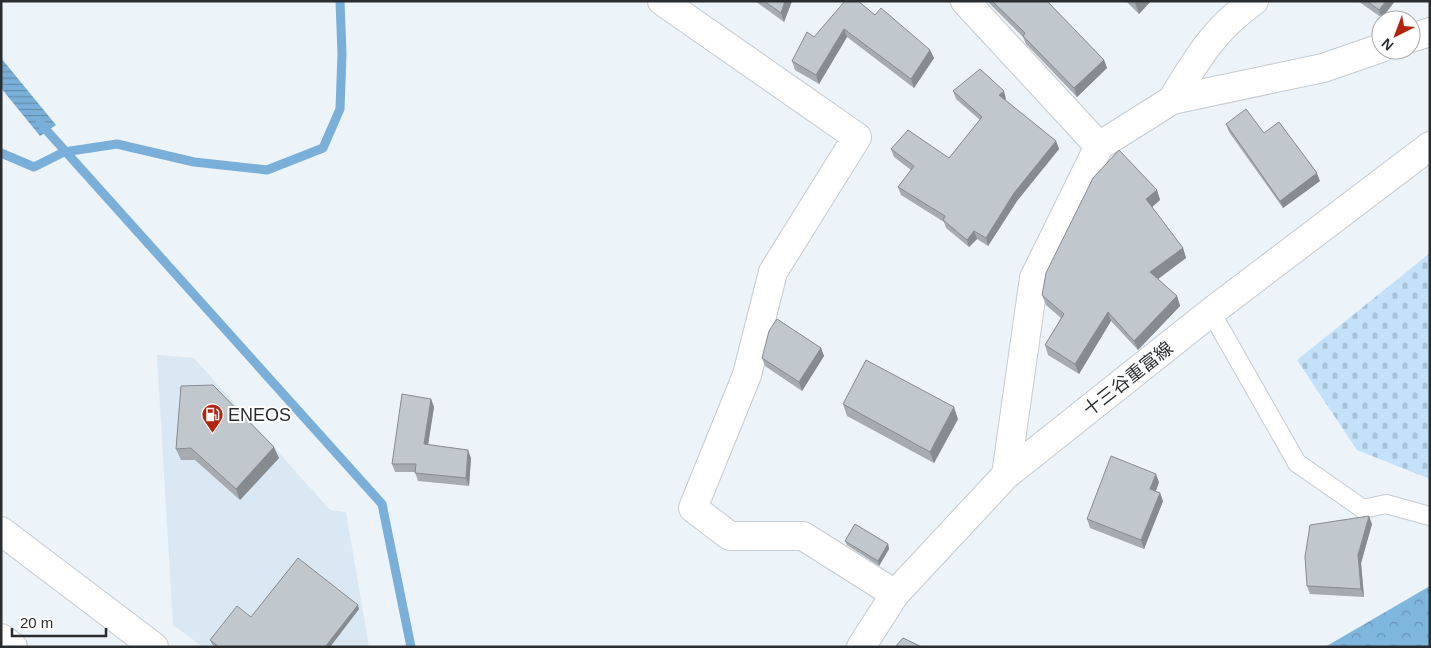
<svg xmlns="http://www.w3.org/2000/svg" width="1431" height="648" font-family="Arial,'Noto Sans JP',sans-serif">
  <defs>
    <pattern id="forest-crowns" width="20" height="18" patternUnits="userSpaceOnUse" patternTransform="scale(1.25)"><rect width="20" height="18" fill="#7fb6de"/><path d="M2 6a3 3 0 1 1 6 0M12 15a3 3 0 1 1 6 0" fill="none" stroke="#6894b4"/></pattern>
    <pattern id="cemetery-stones" width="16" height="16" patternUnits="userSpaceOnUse" patternTransform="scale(1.25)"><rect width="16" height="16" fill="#c3e2fa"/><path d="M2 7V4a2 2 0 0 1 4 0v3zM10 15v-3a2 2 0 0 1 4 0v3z" fill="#a8c2d7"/></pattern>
    <pattern id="water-rules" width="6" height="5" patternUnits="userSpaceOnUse" patternTransform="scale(1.25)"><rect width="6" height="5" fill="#79afd8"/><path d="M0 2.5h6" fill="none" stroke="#638fb0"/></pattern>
  </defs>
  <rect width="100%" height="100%" fill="#ecf3f9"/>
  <path fill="#dae8f3" d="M157 355 194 358 330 510 346 512 369 647H203L173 625Z"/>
  <path fill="url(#forest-crowns)" d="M1430 586V647H1325Z"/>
  <path fill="url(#cemetery-stones)" d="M1430 253V479L1357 450 1297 360Z"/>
  <path fill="url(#water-rules)" d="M1 58 56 125 40 136 1 88Z"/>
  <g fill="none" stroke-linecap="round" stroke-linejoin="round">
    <path stroke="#79afd8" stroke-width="9" d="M40 123 382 504 411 647
      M1 153 34 167 64 152 117 144 194 162 267 170 323 148 340 109 342 54 340 1"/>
    <defs>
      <path id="lane" d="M1211 312 1297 463 1363 509 1386 504 1430 516"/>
      <path id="street" d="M662 1 857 137 773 272 747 375 693 508 730 536H803L895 594
        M965 1 1099 146
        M1411 38 1430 32
        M1172 100C1197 59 1214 29 1254 1
        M1006 475 1034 278 1099 146 1172 100 1323 68 1381 48"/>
      <path id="secondary" d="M1 531 154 647
        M861 647 895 594 1006 475 1211 312 1430 146"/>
      <path id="highway" d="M1 638 13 647"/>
    </defs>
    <use href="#lane" stroke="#c4cbd1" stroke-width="20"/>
    <use href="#street" stroke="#c4cbd1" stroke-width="30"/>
    <use href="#secondary" stroke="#c4cbd1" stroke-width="30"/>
    <use href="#highway" stroke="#c4cbd1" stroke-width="30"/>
    <use href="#lane" stroke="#fff" stroke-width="18"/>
    <use href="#street" stroke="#fff" stroke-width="28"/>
    <use href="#secondary" stroke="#fff" stroke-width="28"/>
    <use href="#highway" stroke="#fff" stroke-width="28"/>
  </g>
  <path fill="#a5abb0" d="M755 1H792L784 22Z
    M987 1H1050L1048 3 1104 60 1107 68 1077 97 1026 44 1023 37Z
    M1126 1H1151L1139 14Z
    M1358 1H1395L1382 18Z
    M875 15 930 50 934 58 914 88 847 37 819 84 795 70 792 61 814 37Z
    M953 91 1006 99 1005 100 1056 141 1059 149 1017 201 988 246 977 239 969 247 946 228 944 222 901 195 898 187 911 170 894 157 891 149 949 158 980 120 956 99Z
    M1226 124 1264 133 1320 181 1283 208 1229 132Z
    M1157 190 1160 200 1152 207 1183 248 1186 258 1158 279 1177 296 1180 306 1138 350 1111 321 1079 374 1048 355 1045 345 1061 318 1046 305 1042 295Z
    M821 348 824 356 802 391 765 366 762 358Z
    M181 386 279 458 240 500 195 460H181L176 449Z
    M431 399 434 407 428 444 471 458 469 486 418 481 415 472H395L392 464Z
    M843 404 958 419 934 463 847 416Z
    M1159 482 1156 491 1160 493 1163 501 1144 549 1090 528 1087 519Z
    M1372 524 1361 563 1364 597 1310 594 1307 586Z
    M845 541 888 544 889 549 879 566 847 545Z
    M359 609 330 647H215L212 644 210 640 251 617Z"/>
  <path fill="#868b90" d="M785 1H792L784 22 781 13Z
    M1136 1H1151L1139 14 1135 3Z
    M1386 1H1395L1382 18 1379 10Z
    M844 29 847 37 819 84 816 75Z
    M930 50 934 58 914 88 911 79Z
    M1104 60 1107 68 1077 97 1074 88Z
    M1004 91 1006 99 1002 103 999 95Z
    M1056 141 1059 149 1017 201 988 246 986 238 1014 193Z
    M1317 173 1320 181 1283 208 1280 201Z
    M1157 190 1160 200 1150 209 1146 199Z
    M974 231 977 239 969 247 967 240Z
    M1183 248 1186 258 1154 282 1150 272Z
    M1177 296 1180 306 1138 350 1134 341Z
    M1108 312 1111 321 1079 374 1075 364Z
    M821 348 824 356 802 391 799 382Z
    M431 399 434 407 427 452 424 444Z
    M954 407 958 419 934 463 930 452Z
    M274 447 279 458 240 500 236 489Z
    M468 450 471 458 469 486 466 478Z
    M1156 474 1159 482 1153 498 1150 489Z
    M1160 493 1163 501 1144 549 1141 540Z
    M1369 516 1372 524 1361 563 1364 597 1361 589 1358 555Z
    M888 544 889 549 879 566 878 561Z
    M358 605 359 609 330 647H325Z"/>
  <path fill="#c0c7cd" stroke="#868b90" d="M764 1H785L781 13Z
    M845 1H858L875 15 881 8 930 50 911 79 844 29 816 75 792 61 807 32 814 37Z
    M992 1H1047L1104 60 1074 88 1023 36 1025 33Z
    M1367 1H1386L1379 10Z
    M980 69 1004 91 999 95 1056 141 1014 193 986 238 974 231 967 240 943 220 945 216 898 187 914 166 891 149 908 130 949 158 982 117 953 91Z
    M1246 109 1264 133 1279 122 1317 173 1280 201 1226 124Z
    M1119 150 1157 190 1146 199 1183 248 1150 272 1177 296 1134 341 1108 312 1075 364 1045 345 1064 314 1042 295 1046 273 1093 178Z
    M777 319 821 348 799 382 762 358 769 331Z
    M866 360 954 407 930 452 843 404Z
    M213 385 274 447 236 489 191 448 176 449 181 386Z
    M402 394 431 399 424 444 468 450 466 478 415 473 416 464H392Z
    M1111 456 1156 474 1150 489 1160 493 1141 540 1087 519Z
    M1369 516 1358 555 1361 589 1307 586 1305 557 1310 525Z
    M855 524 888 544 878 561 845 541Z
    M298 558 358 605 325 647H219L210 640 237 606 251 617Z
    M903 638 922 647H895Z"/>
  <defs>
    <symbol id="fuel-pin" viewBox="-11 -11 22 30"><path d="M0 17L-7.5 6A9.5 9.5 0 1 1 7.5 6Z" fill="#b2240f" stroke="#fff"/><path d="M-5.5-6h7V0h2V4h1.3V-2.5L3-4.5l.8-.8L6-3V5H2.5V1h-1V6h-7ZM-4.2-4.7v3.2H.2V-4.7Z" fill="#fff"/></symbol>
  </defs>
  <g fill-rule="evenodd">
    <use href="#fuel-pin" x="200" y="402" width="25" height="34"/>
  </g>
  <g text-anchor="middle" stroke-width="4" stroke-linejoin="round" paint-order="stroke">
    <g font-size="18" fill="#2a2d2f" stroke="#fff">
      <text transform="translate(1128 379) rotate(-38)" y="6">十三谷重富線</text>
    </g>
    <g font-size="18" fill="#2a2d2f" stroke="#fff" text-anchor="start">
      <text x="228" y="421">ENEOS</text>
    </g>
  </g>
  <rect width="1431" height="648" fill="none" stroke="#2a2d2f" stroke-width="5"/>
  <g transform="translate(1396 35) rotate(222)"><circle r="24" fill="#ffffff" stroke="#aaabac"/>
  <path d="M0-4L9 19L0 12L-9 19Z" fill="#b2240f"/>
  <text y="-8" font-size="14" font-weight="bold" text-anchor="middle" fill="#2a2d2f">N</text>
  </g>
  <path d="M12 628v8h94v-8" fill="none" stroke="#2a2d2f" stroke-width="2.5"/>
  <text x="20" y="628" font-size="15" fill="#2a2d2f" stroke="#ffffff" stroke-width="4" paint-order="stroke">20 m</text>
</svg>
